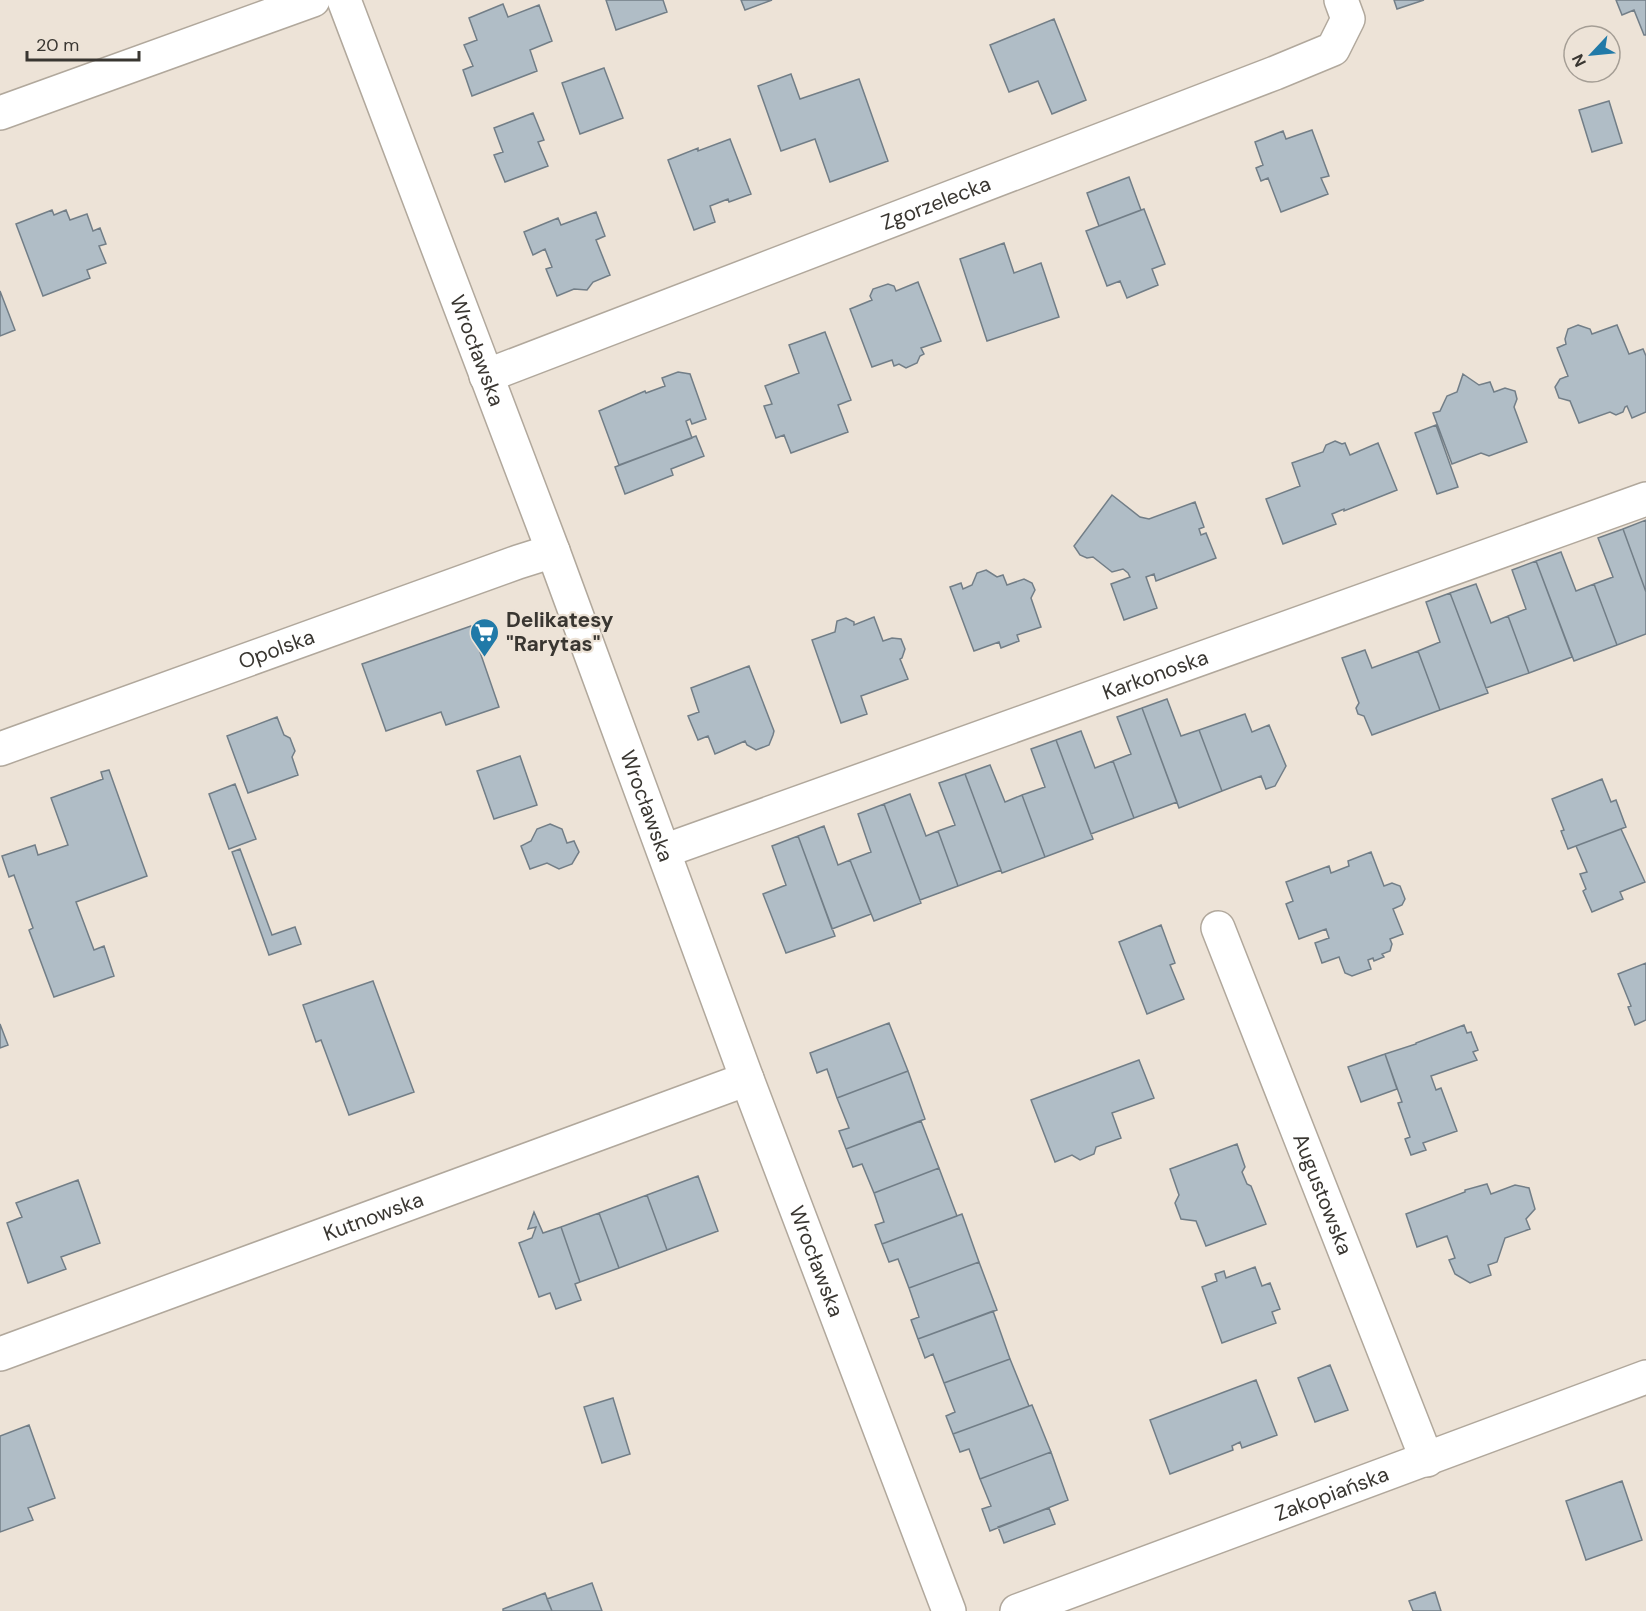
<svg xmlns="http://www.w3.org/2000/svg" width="1646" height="1611" font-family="'DM Sans',sans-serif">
  <rect width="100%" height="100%" fill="#ede3d7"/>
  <path fill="#b0bdc6" stroke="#727e87" stroke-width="1.5" d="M606 0H663L667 12 616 30Z
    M741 0H772L745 10Z
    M1394 0H1424L1397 9Z
    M1616 0H1646V35H1644L1634 10 1622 15Z
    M503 4 508 17 539 5 552 41 530 50 537 71 472 96 463 70 473 66 464 45 477 40 469 18Z
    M1054 19 1086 100 1052 114 1038 81 1009 92 990 45Z
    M604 68 623 118 580 134 562 83Z
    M791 74 800 99 859 79 888 161 830 182 815 139 781 151 758 86Z
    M1609 101 1622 143 1592 152 1579 110Z
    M533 113 544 140 538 142 548 166 505 182 494 155 503 152 494 128Z
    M1312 130 1329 176 1321 178 1328 194 1281 212 1268 178 1261 181 1256 168 1263 165 1255 142 1283 131 1286 139Z
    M730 139 751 194 729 202 728 199 710 206 715 222 694 230 668 160 698 148V151Z
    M1129 177 1141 210 1099 226 1087 193Z
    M1144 209 1165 264 1152 269 1158 285 1127 298 1120 281 1107 286 1086 231Z
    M52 210 54 215 66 210 70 220 87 214 93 231 100 228 106 244 99 246 106 263 87 270 90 278 43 296 16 224Z
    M596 212 605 236 596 240 610 275 593 282 587 290 574 289 557 296 546 269 552 267 545 249 533 255 524 232 558 218 561 225Z
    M1004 243 1014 273 1041 263 1059 317 987 341 960 259Z
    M918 282 941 341 921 348 924 354 920 356 917 363 906 368 899 364 894 366 892 360 872 367 850 309 872 300 870 296 873 289 888 284 894 286 896 291Z
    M0 291 15 330 0 336Z
    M1578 325 1590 329 1592 334 1617 325 1629 354 1643 349 1646 356V412L1632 418 1627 406 1625 407 1623 412 1616 415 1610 412 1579 423 1570 401 1559 398 1555 387 1560 379 1568 376 1557 348 1566 344 1565 339 1568 329Z
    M825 332 851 400 838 405 848 432 791 453 784 435 776 438 764 406 772 404 765 386 799 373 789 345Z
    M678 372 690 374 706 419 692 424 690 419 686 421 692 438 619 465 599 411 645 391 646 393 665 386 662 378Z
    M1463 374 1479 385 1490 382 1494 392 1505 388 1515 391 1517 399 1514 407 1527 442 1489 456 1481 453 1452 464 1433 413 1440 411 1447 396 1457 392Z
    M1436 425 1458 487 1437 494 1415 433Z
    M696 436 704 456 671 469 673 475 625 494 615 467Z
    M1335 441 1342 444 1345 443 1350 455 1378 443 1397 490 1344 511V509L1332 514 1336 524 1283 544 1266 499 1300 486 1292 463 1323 452 1326 445Z
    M1112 495 1140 517 1149 519 1195 502 1204 527 1199 529 1201 535 1206 533 1216 558 1156 581 1154 574 1146 577 1157 608 1124 620 1111 584 1130 577 1128 573 1123 569 1112 572 1093 557 1087 558 1080 555 1074 546Z
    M1646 520V592L1623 529Z
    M1623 529 1646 592V634L1617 645 1594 584 1613 577 1598 538Z
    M1561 552 1576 591 1594 584 1617 645 1574 661 1536 561Z
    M1536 561 1572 657 1529 673 1508 616 1526 609 1512 570Z
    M986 570 997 577 1003 575 1007 585 1024 579 1032 583 1035 590 1031 598 1041 627 1017 635 1019 641 1001 648 999 642 974 651 950 587 961 583 963 589 972 585 977 573Z
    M1476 584 1491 623 1508 616 1529 673 1486 688 1450 593Z
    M1450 593 1488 693 1440 710 1418 651 1440 642 1426 602Z
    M874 617 883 641 892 638 901 639 905 649 902 658 900 659 908 679 861 696 867 714 841 723 812 640 835 632 837 621 846 618 854 622V625Z
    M471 626 499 707 446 725 441 712 386 731 362 664Z
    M1365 650 1372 668 1418 651 1440 710 1372 735 1364 716 1358 714 1356 708 1359 703 1342 658Z
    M749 666 774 731 773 735 769 745 756 750 747 745 745 741 715 754 708 736 698 740 688 716 699 712 691 688Z
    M1167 699 1181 736 1199 730 1222 791 1179 808 1142 708Z
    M1142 708 1177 802 1134 818 1113 761 1131 754 1117 717Z
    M1245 714 1252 732 1269 725 1286 766 1275 786 1266 789 1261 776 1222 791 1199 730Z
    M277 717 284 735 290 738 295 751 292 757 298 775 248 793 227 736Z
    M1081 731 1095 768 1113 761 1134 818 1091 834 1056 740Z
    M1056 740 1093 839 1045 857 1022 795 1045 787 1031 749Z
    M520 756 537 805 494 819 477 771Z
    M990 765 1005 802 1022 795 1045 857 1002 873 965 774Z
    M109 770 147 876 76 902 94 950 104 946 114 976 54 997 29 930 33 928 14 875 9 877 2 856 35 845 38 855 68 845 51 798 103 779 101 772Z
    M965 774 1001 870 958 886 938 831 955 825 939 783Z
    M1602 779 1611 802 1616 800 1626 827 1568 849 1561 831 1564 830 1552 799Z
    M235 784 256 839 229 849 209 794Z
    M910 794 926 836 938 831 958 886 920 900 884 804Z
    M884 804 921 903 874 921 850 860 871 852 858 814Z
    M550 824 562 829 567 843 574 841 579 852 572 864 559 869 547 863 530 869 521 846 531 841 537 829Z
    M824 826 838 865 850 860 871 914 832 929 798 836Z
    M1621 829 1645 882 1620 892 1623 899 1592 912 1583 891 1586 889 1580 874 1587 872 1576 846Z
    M798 836 835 936 786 953 763 894 786 885 772 846Z
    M240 849 272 935 295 927 301 944 269 955 232 852Z
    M1371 852 1384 886 1392 883 1400 886 1405 899 1402 905 1393 909 1403 934 1390 939 1392 944 1390 951 1382 954 1384 957 1374 961 1373 958 1368 960 1371 969 1352 976 1345 973 1339 957 1322 963 1315 943 1329 938 1326 929 1299 939 1286 904 1293 901 1286 882 1329 866 1331 873 1349 866 1348 861Z
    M1161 925 1175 963 1170 965 1184 999 1147 1014 1119 942Z
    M1646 963V1020L1635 1025 1628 1007 1631 1006 1618 974Z
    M373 981 414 1092 349 1115 321 1040 316 1042 303 1005Z
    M889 1023 908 1071 837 1098 827 1069 817 1073 810 1053Z
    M0 1024 8 1045 0 1048Z
    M1464 1025 1467 1033 1471 1032 1478 1050 1473 1052 1477 1060 1431 1076 1436 1090 1441 1088 1457 1131 1423 1143 1426 1150 1411 1155 1405 1139 1410 1137 1398 1103 1402 1102 1385 1054 1416 1044V1043Z
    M1385 1054 1397 1089 1361 1102 1348 1067Z
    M1139 1060 1154 1098 1112 1113 1121 1138 1096 1147 1094 1154 1080 1160 1072 1155 1055 1162 1031 1100Z
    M908 1071 925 1119 846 1149 839 1131 849 1128 837 1098Z
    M921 1121 939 1168 874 1193 862 1164 853 1167 846 1149Z
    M1237 1144 1245 1167 1242 1172 1247 1184 1251 1186 1266 1224 1206 1246 1196 1221 1181 1219 1175 1203 1179 1195 1170 1169Z
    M939 1168 957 1216 882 1244 875 1225 884 1222 874 1193Z
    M698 1176 718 1231 667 1250 647 1195Z
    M78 1180 100 1243 61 1257 66 1269 28 1283 7 1223 22 1217 16 1203Z
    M1487 1184 1491 1194 1515 1185 1529 1188 1535 1209 1526 1219 1530 1229 1505 1238 1497 1262 1488 1265 1491 1275 1470 1283 1455 1274 1449 1260 1455 1258 1447 1236 1417 1247 1406 1214 1465 1192V1190Z
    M647 1195 667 1250 619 1268 599 1213Z
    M534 1212 543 1233 561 1227 580 1282 575 1284 581 1300 556 1309 550 1293 539 1297 519 1243 532 1238 536 1227 528 1229Z
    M599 1213 619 1268 580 1282 561 1227Z
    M962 1214 979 1262 909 1288 898 1259 889 1262 882 1244Z
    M979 1262 997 1310 918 1339 911 1320 919 1317 909 1288Z
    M1255 1267 1262 1286 1270 1283 1280 1309 1272 1312 1276 1323 1222 1343 1202 1287 1217 1281 1215 1274 1224 1271 1226 1278Z
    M993 1311 1010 1359 944 1383 933 1354 925 1358 918 1339Z
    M1010 1359 1029 1406 953 1434 946 1416 955 1412 944 1383Z
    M1330 1365 1348 1410 1315 1422 1298 1378Z
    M1256 1380 1277 1435 1242 1448 1240 1442 1232 1446 1233 1450 1170 1474 1150 1420Z
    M613 1398 630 1454 602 1463 584 1407Z
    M1032 1405 1051 1452 980 1479 969 1449 960 1452 953 1434Z
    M29 1425 55 1498 28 1508 33 1520 0 1532V1436Z
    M1051 1452 1068 1500 990 1531 982 1509 991 1506 980 1479Z
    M1622 1481 1642 1540 1586 1560 1566 1501Z
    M1049 1508 1055 1524 1004 1543 998 1527Z
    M592 1583 602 1611H552L547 1599Z
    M1435 1592 1441 1611H1413L1409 1601Z
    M545 1593 552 1611H503V1609Z"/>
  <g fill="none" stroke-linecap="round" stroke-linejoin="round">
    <defs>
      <g id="minor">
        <path id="s1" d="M344 0 553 551 747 1079 949 1611"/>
        <path d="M0 113 313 0"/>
        <path id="s2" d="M486 376 1275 73 1333 49 1348 19 1341 0"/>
        <path id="s3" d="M0 749 518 562 553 551"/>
        <path id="s4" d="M664 851 1646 499"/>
        <path id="s5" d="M1218 928 1427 1460"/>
        <path id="s6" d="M0 1354 747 1079"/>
        <path id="s7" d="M1017 1611 1646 1377"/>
      </g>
    </defs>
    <use href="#minor" stroke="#b1a89c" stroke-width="36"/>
    <use href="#minor" stroke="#fff" stroke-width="33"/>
  </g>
  <defs>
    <symbol id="supermarket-pin" viewBox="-11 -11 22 30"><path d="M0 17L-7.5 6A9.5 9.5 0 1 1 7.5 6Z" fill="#217aa8" stroke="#ede3d7"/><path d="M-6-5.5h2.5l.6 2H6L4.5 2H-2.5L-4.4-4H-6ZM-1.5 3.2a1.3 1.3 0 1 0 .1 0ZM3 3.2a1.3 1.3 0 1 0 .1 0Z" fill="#fff"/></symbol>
  </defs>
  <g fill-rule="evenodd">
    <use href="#supermarket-pin" x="468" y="616" width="33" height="45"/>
  </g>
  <g text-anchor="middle" stroke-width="4.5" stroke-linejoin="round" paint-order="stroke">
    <g font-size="21" fill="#393631" stroke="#ede3d7">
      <text dy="7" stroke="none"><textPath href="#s2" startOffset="482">Zgorzelecka</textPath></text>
      <text dy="7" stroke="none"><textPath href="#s1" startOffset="375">Wrocławska</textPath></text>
      <text dy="7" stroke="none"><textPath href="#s3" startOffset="294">Opolska</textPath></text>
      <text dy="7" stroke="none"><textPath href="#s4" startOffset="522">Karkonoska</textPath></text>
      <text dy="7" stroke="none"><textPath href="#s1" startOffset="861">Wrocławska</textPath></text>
      <text dy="7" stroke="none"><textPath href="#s5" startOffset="286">Augustowska</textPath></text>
      <text dy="7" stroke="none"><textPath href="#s6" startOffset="398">Kutnowska</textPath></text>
      <text dy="7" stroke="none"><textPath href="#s1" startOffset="1347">Wrocławska</textPath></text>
      <text dy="7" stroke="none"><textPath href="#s7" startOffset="336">Zakopiańska</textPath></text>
    </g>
    <g font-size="21" font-weight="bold" fill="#393631" stroke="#ede3d7" text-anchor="start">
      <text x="506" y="627">Delikatesy<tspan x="506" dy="24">"Rarytas"</tspan></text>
    </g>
  </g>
  <g transform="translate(1592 54) rotate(244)"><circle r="28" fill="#ede3d7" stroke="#a59e95" stroke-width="1.5"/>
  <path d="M0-4.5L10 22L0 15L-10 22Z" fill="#217aa8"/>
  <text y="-9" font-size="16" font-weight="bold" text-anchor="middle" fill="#393631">N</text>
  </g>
  <path d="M27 51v9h112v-9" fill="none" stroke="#393631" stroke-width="3"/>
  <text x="36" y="51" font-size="18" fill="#393631" stroke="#ede3d7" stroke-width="4.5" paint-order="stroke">20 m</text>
</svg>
